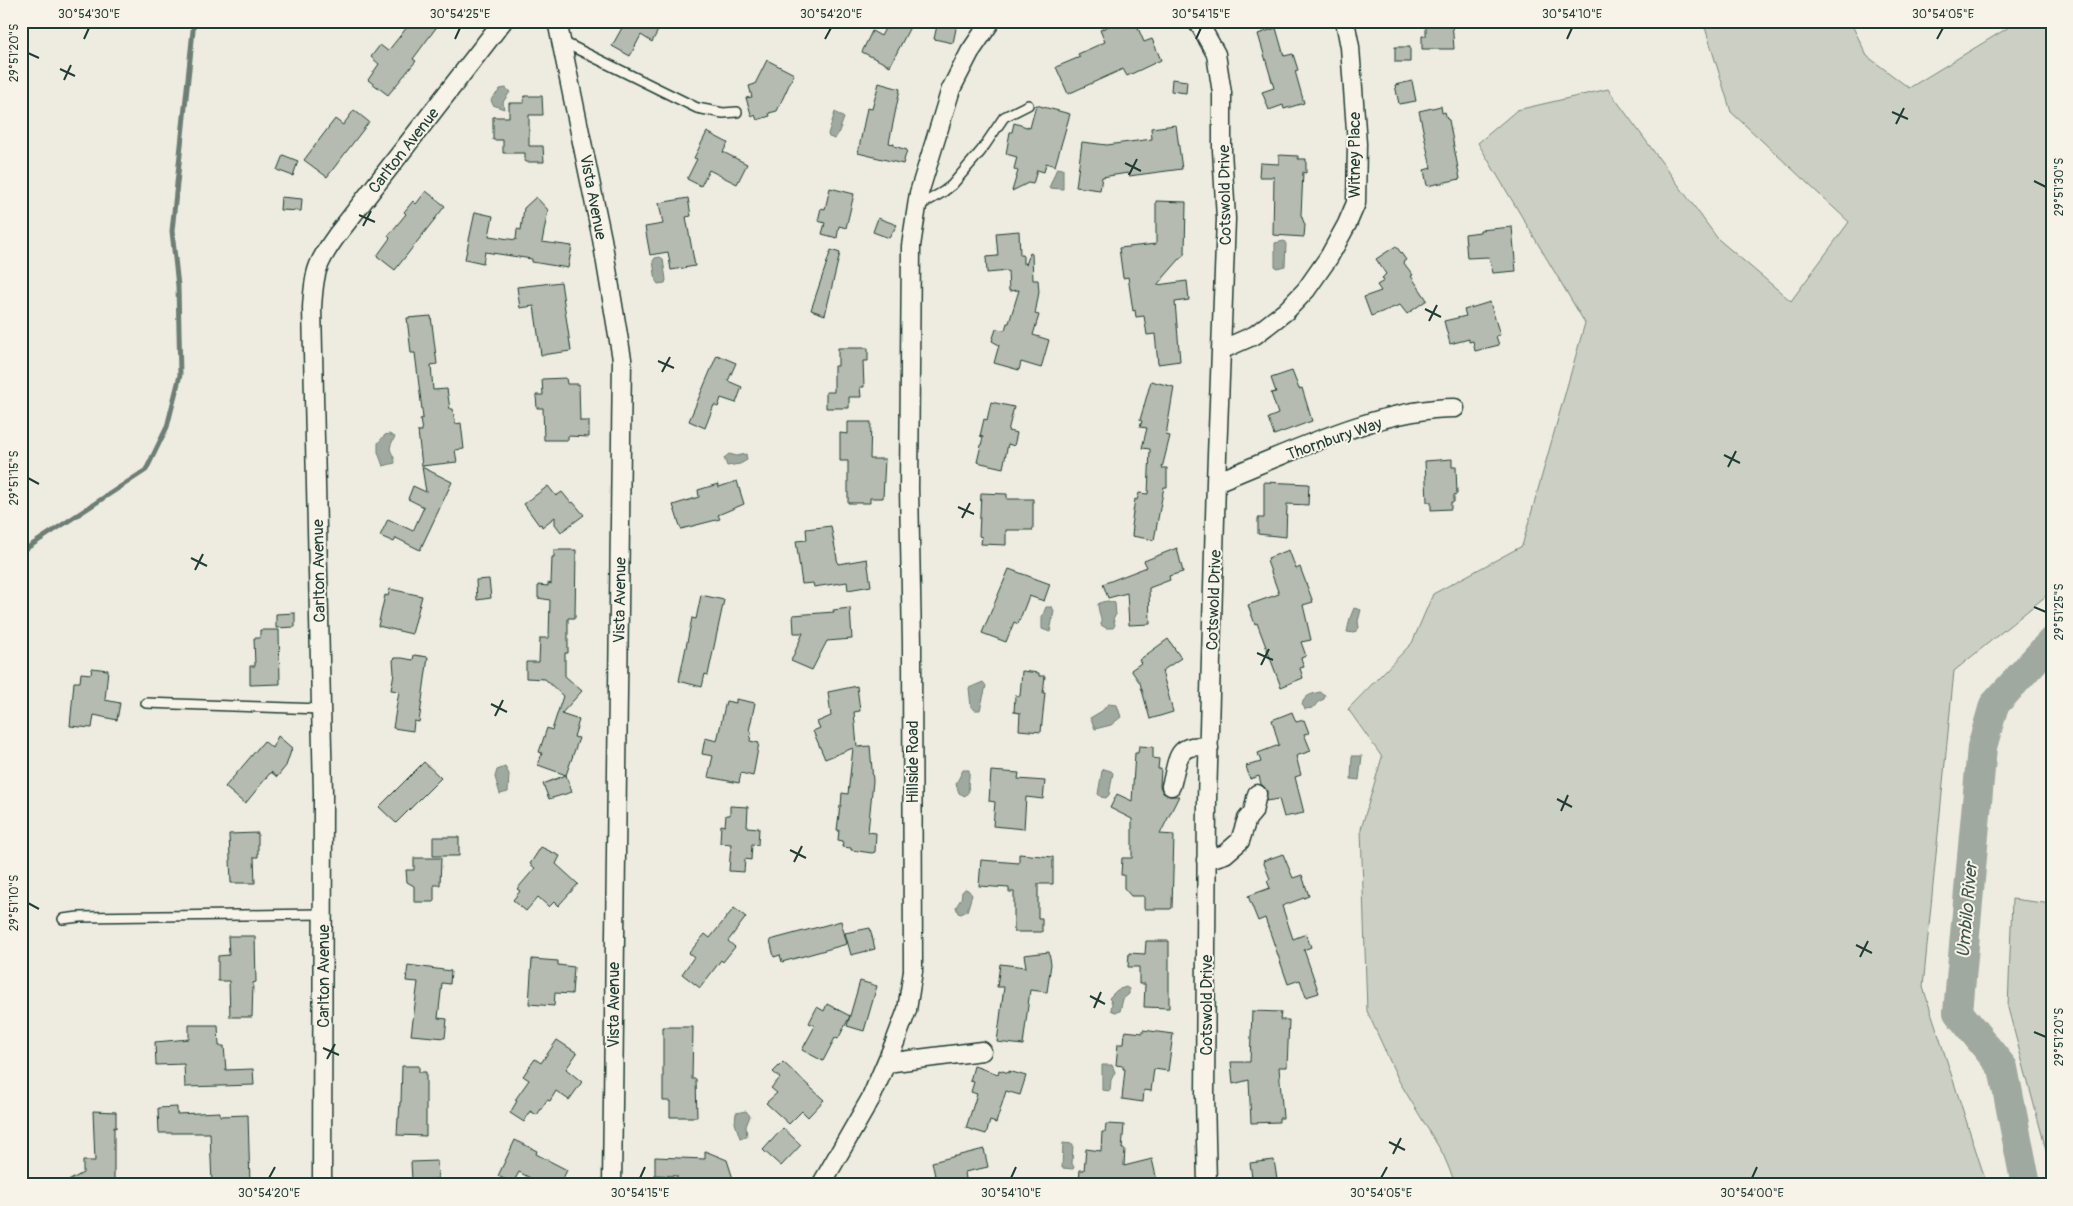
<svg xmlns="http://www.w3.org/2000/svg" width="2073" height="1206" font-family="Pangolin,sans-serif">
  <rect width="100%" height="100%" fill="#eeece1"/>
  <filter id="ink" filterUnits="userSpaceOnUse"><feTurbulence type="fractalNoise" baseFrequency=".02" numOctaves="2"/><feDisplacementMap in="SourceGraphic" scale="10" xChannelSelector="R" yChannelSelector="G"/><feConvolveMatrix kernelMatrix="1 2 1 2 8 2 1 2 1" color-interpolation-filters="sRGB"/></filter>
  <g filter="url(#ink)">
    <path fill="#cccfc4" stroke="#76867c" d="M1703 21H1850L1867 56 1909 88 2019 21H2052V591L1954 671 1923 987 1987 1185H1456L1443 1154 1399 1081 1367 1011 1361 829 1382 757 1348 709 1412 643 1433 594 1522 546 1585 323 1478 143 1517 110 1608 89 1718 239 1791 301 1849 222 1731 112Z
      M2012 899 2052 904V1172L2008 1008Z"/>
    <path fill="#9fa99f" stroke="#6c7e74" d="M506 88 510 92 503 102 504 109 493 105 491 100C493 95 498 94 500 89Z
      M835 112 844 118 838 134 835 139 829 137 828 134Z
      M1057 168 1063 169V189L1049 188Z
      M1284 241 1286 244 1285 266 1277 268 1275 266V243Z
      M660 257 663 259 666 280 665 283 658 284 656 281 653 261 655 258Z
      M389 434 395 437C385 453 394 450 395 463L383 466 378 452V443L385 435Z
      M729 454 737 456 746 454 747 460 740 464 727 466 724 458Z
      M1108 601 1115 603 1116 615 1113 618 1115 625 1113 628H1106L1101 625C1102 617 1098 612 1098 604L1102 602Z
      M1046 607H1052L1054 611 1050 632 1042 629V617Z
      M1354 608 1361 610 1358 621 1359 628 1354 633 1347 632 1350 618Z
      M983 682 986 686 980 710H975L971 707 969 688Z
      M1320 692 1325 695 1324 699 1318 702 1313 708 1305 709 1302 704C1305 695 1312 694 1320 692Z
      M1108 704 1117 705 1121 717 1111 725 1095 729 1090 718 1102 711Z
      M1352 756H1362L1359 780 1351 779Z
      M505 767 509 774 508 792 500 794 495 777 497 770Z
      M1104 769 1111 771 1113 773 1109 795 1106 798 1101 797 1098 794 1102 771Z
      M963 770H969C970 778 967 783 969 791L965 796 959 793 956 784Z
      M965 889 968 890 972 895 967 911 961 914 958 913 956 907 961 899 962 892Z
      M1126 987 1129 989V994L1123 999 1120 1011 1115 1012 1111 1010 1112 1003 1109 998 1117 990Z
      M1102 1065H1112L1115 1072 1111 1080 1110 1091 1102 1090Z
      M746 1111 750 1116 746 1126 747 1137 740 1138 735 1123 736 1113Z
      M1063 1143 1073 1144 1072 1164 1074 1167 1073 1169 1062 1168Z"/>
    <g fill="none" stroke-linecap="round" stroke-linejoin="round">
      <path stroke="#6c7e74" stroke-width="5" d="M21 556 24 550 146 470 167 427 180 375 178 286 172 231 194 21"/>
      <path stroke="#9fa99f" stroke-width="30" d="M2026 1185 2003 1068 1958 1012 1982 747 1994 705 2052 641"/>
    </g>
    <path fill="#b5bbb0" stroke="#1f3d34" d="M412 21H441L413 59 416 61 388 95 368 80 379 64 371 57 380 45 388 51Z
      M615 21H663L652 42 641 35 630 56 612 46 623 26Z
      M889 21H913L890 66 862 52 872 31 881 36Z
      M938 21 957 24 953 43 934 39Z
      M1119 21H1135L1144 42 1152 39 1161 60 1127 76 1123 69 1068 94 1056 67 1080 57 1078 54 1105 42 1100 30Z
      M1426 21H1452L1454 49H1422V36H1426Z
      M1276 28 1284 56 1293 54 1298 70 1295 71 1304 103 1284 109 1283 105 1269 110 1262 92 1274 88 1258 34Z
      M1395 47H1410V62H1395Z
      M767 60 794 74 777 111 769 113 770 116 757 120 755 115 752 117 746 98 752 97 749 86 755 84Z
      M1172 79 1187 81 1186 93 1171 91Z
      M1412 81 1416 101 1399 104 1395 85Z
      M879 83 900 89 889 143 894 144V146L907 150 903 164 858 153 867 108 872 109Z
      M524 96H542L543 115H529V146H543L544 162H525V153H503V140H493V117H509V103H524Z
      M1036 105 1070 114 1055 166 1046 163 1044 172 1037 170 1033 184 1028 183 1012 191 1018 171 1014 169 1017 157 1006 154 1010 132H1012L1014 123 1030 128Z
      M1441 106 1442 113 1445 112 1447 119 1449 120 1460 179 1427 186 1424 170 1431 168 1419 111Z
      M354 110 369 122 327 177 304 160 335 119 343 125Z
      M1176 125 1182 169 1129 176 1128 173 1102 177 1100 190 1076 187 1082 142 1107 145 1152 139 1151 128Z
      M707 132 728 143 723 152 747 164 737 184 709 170 701 186 687 179 697 159 694 158Z
      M283 155 298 161 293 176 277 170Z
      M1279 155 1298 156V159H1306V173L1303 172 1301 215 1305 225 1304 237 1273 235 1274 177H1259L1260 163 1279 164Z
      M830 188 854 194 846 228 839 226 837 238 822 234 825 223 818 221 821 208 825 209Z
      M426 191 445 206 395 270 377 256 390 238 388 236 406 214 404 212 413 201 416 204Z
      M281 197 302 199 301 211 280 210Z
      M536 197 548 210 542 242 572 246 568 268 532 262V259L485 252 483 263 465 259 475 212 493 216 489 236 516 240 517 229 521 230 524 208Z
      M688 198 691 216 686 217 695 266 671 270 668 252 650 255 645 227 663 224 659 203Z
      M1156 201 1186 202 1185 253 1157 285 1187 281 1189 300 1175 302 1180 361 1158 364 1155 334 1147 335 1144 316 1136 317 1135 310 1133 311 1128 277 1123 278 1119 248 1156 244Z
      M878 218 897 225 889 238 873 232Z
      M1512 227 1516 271 1493 273 1489 257 1467 258 1465 234 1480 232V230Z
      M1019 231 1020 255H1023V263H1026V265L1030 253 1032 254 1033 280H1038L1039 292 1035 314 1039 315 1033 335 1049 340 1041 368 1021 362 1019 370 994 363 999 345 992 341 996 329 1005 330 1007 323H1009L1019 290 1009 291 1008 271 987 273 986 257 998 256 996 233Z
      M1396 246 1406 260 1403 262 1413 275 1411 276 1427 300 1407 314 1400 305 1371 316 1364 297 1381 291 1377 285 1384 281 1382 278 1386 274 1376 259Z
      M831 250 840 253 825 315 811 310Z
      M561 282 571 351 541 355 534 306 520 308 517 287Z
      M1490 302 1500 335 1496 336 1499 345 1475 351 1473 341 1469 342V339L1450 344 1444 321 1466 316 1464 310Z
      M431 316 437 364 431 365 433 390 447 389 450 409H453L455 424 461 423 464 449 455 450 457 462 422 466 418 431H422L420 419 423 418 415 353H411L407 318Z
      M838 348H868V361H863L864 387H860L861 397H849V408H826V392H834V366H838Z
      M717 355 736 363 728 381 742 387 736 403 721 398 718 407 714 405 705 428 689 421Z
      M1292 371 1299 389 1302 388 1312 421 1274 435 1268 418 1278 414 1271 393 1276 392 1271 378Z
      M566 378 567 384H579L580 421H589V437L568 436V440H544L543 408H537L536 395H543L542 379Z
      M1151 381 1174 387 1166 435 1170 436 1162 468H1167V487H1164L1154 540 1132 536 1133 526H1131L1135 499 1137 500 1139 493 1148 494 1150 449 1142 448 1147 428 1140 427 1142 421 1140 420Z
      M991 402 1014 407 1008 431 1017 433 1014 446 1008 444 1003 468 977 462 983 437 980 436 984 419 987 420Z
      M848 422H871L870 459H885L883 498H870V503H848V461H840V433L848 434Z
      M1452 459V467H1456L1457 494 1454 495V502H1451V509L1431 510V502H1427L1425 461Z
      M422 467 452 482 420 550 396 538 394 542 380 536 388 519 413 531 424 507 408 499 413 486 426 492Z
      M737 481 744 504 718 515 720 519 681 529 673 505 699 497 698 490 718 484 719 487Z
      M1264 482 1309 484 1308 505 1287 504 1286 537 1258 534V518H1264Z
      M548 486 556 496 562 492 571 503 573 502 584 515 561 532 555 524V517L542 527 541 524 539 525 524 504Z
      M981 493 1007 494V499H1033V530H1006V545L981 544 982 537 979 536Z
      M831 526 838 564 867 559 871 586 848 590 847 582 814 587 813 583 802 584 796 541 807 540 806 529Z
      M1177 548 1183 572 1169 576 1170 580 1149 588 1150 624 1129 625 1127 593 1108 598 1103 584 1147 567 1144 561Z
      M554 550H576L575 618H568V653H565V676L582 691 561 714 579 720 574 737 579 738 566 775 572 792 549 799 543 784 566 775 538 765 542 753 539 752 547 728 552 730 563 696 545 679 526 678V662H539L540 638H549L550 600 538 598V585L548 586V583L551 584 552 557H554Z
      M1289 550 1296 569 1300 567 1313 602 1303 605 1311 640 1301 642 1306 656 1301 658 1304 667 1300 668 1303 678 1281 687 1257 623 1255 624 1248 605 1279 594 1267 561 1269 560 1268 558Z
      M1009 569 1050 584 1044 601 1029 596 1018 624 1014 622 1006 642 982 633Z
      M489 579 491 598 477 600 476 580Z
      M390 589 422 596 412 634 378 626 385 595 388 596Z
      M701 595 724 600 708 675 705 674 702 687 679 681 692 618 696 619Z
      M850 608 852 639 827 641 812 670 791 661 803 633H794L793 615 834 612 833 610Z
      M295 613V627L276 628V614Z
      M260 630H279L280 684 250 685V666H255L254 638H260Z
      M1168 639 1181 658 1162 671 1173 712 1150 719 1140 683 1131 670 1141 663 1139 660Z
      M414 655 428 657 419 722 414 721 413 731 393 728 399 691 391 690 394 673 393 660 395 658H402L413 660Z
      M92 668 108 670 105 700 120 703 117 720 94 715 92 728 70 726 74 682H80L81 673 91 674Z
      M1022 671 1039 673V676H1045L1043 693H1045L1041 732 1019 730 1020 713 1014 712 1015 696H1020Z
      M857 686 860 711 854 712 857 747 870 746 873 781 868 832 876 833 875 852 872 853 851 850V848L842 847 843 841 838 840 839 830H837L840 806H841L842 793 848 794 853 748 825 759 813 731 820 728 817 722 831 716 828 692Z
      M736 699 755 703 749 731 751 732 750 741 759 743 753 776 741 773 739 783 708 777 713 756 702 754 705 738 717 741 726 701 736 703Z
      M1292 712 1296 722 1304 720 1309 733 1304 734 1311 751 1296 756 1301 775 1295 777 1304 813 1284 817 1279 799 1266 801 1267 791 1261 784 1259 776 1250 779 1246 766 1261 762 1258 753 1279 745 1272 720Z
      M278 736 292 748 286 766 277 777 271 772 245 804 225 787 264 741 272 748Z
      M1139 746 1153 747V758L1159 759 1158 769H1161L1160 786 1163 793 1169 796H1179L1160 834 1174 835 1172 908 1170 909H1144V896H1131L1124 888V875H1121L1122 858H1132V819L1110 808 1117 794 1132 801 1135 753H1138Z
      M424 762 441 778 396 823 379 807Z
      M991 771 1019 773 1018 779 1045 781 1043 799 1026 797 1024 829 993 826 995 802 989 801Z
      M730 806 748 807 747 827 759 828 758 845 752 844 751 860 745 859 744 872 729 871 731 844 720 843 721 825 725 826 726 815H730Z
      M258 833V857H254L255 883H231L229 834Z
      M433 837H459V856H433Z
      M541 847 560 856 556 864 578 884 558 906 554 902 549 907 538 897 526 911 513 900 520 891 517 889 535 868 530 864Z
      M1019 854 1053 857V884H1038V918H1042V932H1014V892H1009V888L979 886 981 860 1019 863Z
      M1283 854 1293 878 1302 875 1309 896 1282 906 1293 939 1306 934 1311 947 1304 950 1319 993 1306 997 1300 980 1288 984 1265 918 1258 921 1248 896 1270 888 1267 881 1270 879 1263 861Z
      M414 858H441L440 885H434V902H414V886L407 882 406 870H414Z
      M734 908 746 917 728 941 735 947 723 962 721 960 700 988 682 974 694 957 689 953 705 934 710 938Z
      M841 921 847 944 782 962 780 955 774 957 770 940Z
      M870 928 875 949 851 955 845 933Z
      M228 936H255L256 982 253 983 252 1017H230L229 981H218V956L229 955Z
      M1146 941H1169V1008L1144 1007 1145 984H1139V967H1128L1129 953 1145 954Z
      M1049 952 1051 964 1047 992 1030 990 1023 1045 997 1042 1004 987H997L1000 964 1026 967 1024 955Z
      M532 959 558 961V965L574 967 572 994 555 993 554 1006 529 1004Z
      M408 965 451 971 450 984 442 983 438 1018 447 1019 445 1038 411 1035 418 982 406 981Z
      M860 981 877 986 864 1031 847 1026Z
      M827 1004 850 1016 838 1039 835 1038 823 1061 802 1050 815 1026 809 1023 817 1007 824 1011Z
      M1252 1011 1281 1012 1280 1020H1289L1287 1067H1279L1283 1118H1279V1122L1251 1123 1249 1080 1233 1084 1231 1062H1250Z
      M189 1025H218L219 1046H224L226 1070 253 1069 254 1085 185 1087 184 1064 156 1065 155 1042 189 1039Z
      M663 1027H693L692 1079H696L697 1117H670V1101H663Z
      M1143 1030 1173 1034 1168 1071 1154 1069 1151 1091 1144 1090 1143 1102 1122 1099 1125 1069H1123V1066L1116 1065 1118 1044H1124L1125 1031 1143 1033Z
      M557 1040 577 1053 566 1069 582 1082 569 1100 556 1091 550 1101 547 1100 537 1115 530 1111 524 1122 510 1113 517 1101 515 1100 529 1080 523 1076 535 1059 541 1063Z
      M783 1062 824 1100 808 1117 802 1111 789 1124 766 1103 777 1093 771 1088 780 1078 773 1072Z
      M402 1066H419V1072H426V1136L397 1135 398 1118H399L400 1102H401Z
      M974 1066 998 1074 999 1070 1009 1073V1071L1026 1076 1020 1095 1006 1091 996 1123 990 1121 986 1134 966 1128 977 1094 971 1092 974 1082 970 1081Z
      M177 1107V1114L220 1112V1116L248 1115 250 1185H212L210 1133H159L158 1108Z
      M93 1111 116 1112V1128L114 1127V1185H61L83 1173V1161H95Z
      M1106 1124 1124 1125 1122 1149H1125L1124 1166 1152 1159 1158 1185H1082L1083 1183 1079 1182 1080 1170H1084L1086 1149 1101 1151 1102 1132H1105Z
      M783 1128 801 1145 781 1166 763 1150Z
      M515 1140 537 1151 536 1154 567 1170 560 1185H543L519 1172 513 1183 498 1176Z
      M984 1149 988 1167 965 1172 966 1179 962 1180 963 1185H937L932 1162Z
      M705 1151 727 1160 735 1185H677V1176L655 1175V1157L705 1159Z
      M1274 1160 1278 1185H1253L1250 1163Z
      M437 1161 438 1179 412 1180 411 1162Z"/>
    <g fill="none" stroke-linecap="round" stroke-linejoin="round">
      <defs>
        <path id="service" d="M563 42 697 108 723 113 737 112
          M917 207 943 192 952 185 981 151 1004 117 1028 105
          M146 703 321 709
          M63 919 79 917 323 914"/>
        <path id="minor" d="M557 21 602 239 622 359 612 1185
          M1196 21 1201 27 1216 54 1222 93V150L1226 219 1216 482 1207 800 1205 1096 1207 1185
          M1221 350 1255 335 1286 311 1306 290 1329 257 1347 224 1356 203 1357 144 1350 47 1345 21
          M1216 482C1287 454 1379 408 1455 408
          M1171 786C1178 762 1175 740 1209 748
          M1206 860 1225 854 1240 841 1247 819 1253 812 1257 794
          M886 1063 982 1051
          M322 1185 323 793 312 308C314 273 316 264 337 235L503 21
          M821 1185 871 1098 895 1042 907 1010 913 971 912 643 909 488 911 246 919 193 951 89 970 52 991 21"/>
      </defs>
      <use href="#service" stroke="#1f3d34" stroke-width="12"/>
      <use href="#minor" stroke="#1f3d34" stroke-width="21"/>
      <use href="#service" stroke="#f7f3e8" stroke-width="9"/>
      <use href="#minor" stroke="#f7f3e8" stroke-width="18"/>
    </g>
  </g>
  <path fill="none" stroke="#1f3d34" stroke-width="2" d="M84 39 89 28M455 39 460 28M825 39 831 28M1196 39 1201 28M1567 39 1572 28M1937 39 1943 28M28 53 39 58M60 69 75 76M64 80 71 65M1892 112 1908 119M1896 124 1904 108M1125 163 1141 171M1129 175 1137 159M2034 181 2046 187M359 215 375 222M363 226 371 211M1425 309 1441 317M1429 321 1437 305M658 361 674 368M662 372 670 357M1724 455 1740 463M1728 467 1736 451M28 478 39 484M958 507 974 514M962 518 970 503M191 558 207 566M195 570 203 554M2034 607 2046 612M1257 653 1273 660M1261 665 1269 649M491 704 507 712M495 716 503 700M1557 799 1572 807M1561 811 1568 795M790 850 806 858M794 862 802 846M28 903 39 909M1856 945 1872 953M1860 957 1868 941M1090 996 1105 1004M1094 1008 1101 992M2034 1032 2046 1037M323 1048 339 1055M327 1059 335 1044M1389 1142 1405 1150M1393 1154 1401 1138M269 1178 275 1167M640 1178 645 1167M1011 1178 1016 1167M1381 1178 1387 1167M1752 1178 1757 1167"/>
  <g text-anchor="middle" stroke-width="4" stroke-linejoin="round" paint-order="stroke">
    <g font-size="16" fill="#1f3d34" stroke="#f7f3e8">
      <text transform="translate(403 150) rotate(-52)" y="6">Carlton Avenue</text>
      <text transform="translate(1354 155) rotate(-90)" y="6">Witney Place</text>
      <text transform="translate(1224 195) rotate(-91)" y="6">Cotswold Drive</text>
      <text transform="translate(594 197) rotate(79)" y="6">Vista Avenue</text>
      <text transform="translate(1334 438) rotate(-19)" y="6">Thornbury Way</text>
      <text transform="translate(318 571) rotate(-91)" y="6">Carlton Avenue</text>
      <text transform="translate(619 600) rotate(-89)" y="6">Vista Avenue</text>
      <text transform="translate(1213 600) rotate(-88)" y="6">Cotswold Drive</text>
      <text transform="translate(912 762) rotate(-90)" y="6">Hillside Road</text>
      <text transform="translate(323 976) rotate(-90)" y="6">Carlton Avenue</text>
      <text transform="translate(613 1005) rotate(-90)" y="6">Vista Avenue</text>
      <text transform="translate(1206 1005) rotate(-90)" y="6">Cotswold Drive</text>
    </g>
    <g font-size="18" font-style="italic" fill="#3f584f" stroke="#f7f3e8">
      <text transform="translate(1967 910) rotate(-85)" y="6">Umbilo River</text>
    </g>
  </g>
  <rect width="2073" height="1206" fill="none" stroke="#f7f3e8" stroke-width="55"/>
  <rect x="28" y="28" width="2018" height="1150" fill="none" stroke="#1f3d34" stroke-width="2"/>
  <g font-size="12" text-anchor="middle" fill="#1f3d34">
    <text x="89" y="18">30°54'30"E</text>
    <text x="460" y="18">30°54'25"E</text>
    <text x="831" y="18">30°54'20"E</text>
    <text x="1201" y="18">30°54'15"E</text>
    <text x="1572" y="18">30°54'10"E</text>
    <text x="1943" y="18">30°54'05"E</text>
    <text transform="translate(14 53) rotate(-90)" y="4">29°51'20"S</text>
    <text transform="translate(2059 187) rotate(-90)" y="4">29°51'30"S</text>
    <text transform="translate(14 478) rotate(-90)" y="4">29°51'15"S</text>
    <text transform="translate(2059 612) rotate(-90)" y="4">29°51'25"S</text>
    <text transform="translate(14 903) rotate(-90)" y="4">29°51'10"S</text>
    <text transform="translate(2059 1037) rotate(-90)" y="4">29°51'20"S</text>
    <text x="269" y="1197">30°54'20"E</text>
    <text x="640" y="1197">30°54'15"E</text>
    <text x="1011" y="1197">30°54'10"E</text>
    <text x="1381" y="1197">30°54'05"E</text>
    <text x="1752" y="1197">30°54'00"E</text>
  </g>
</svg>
